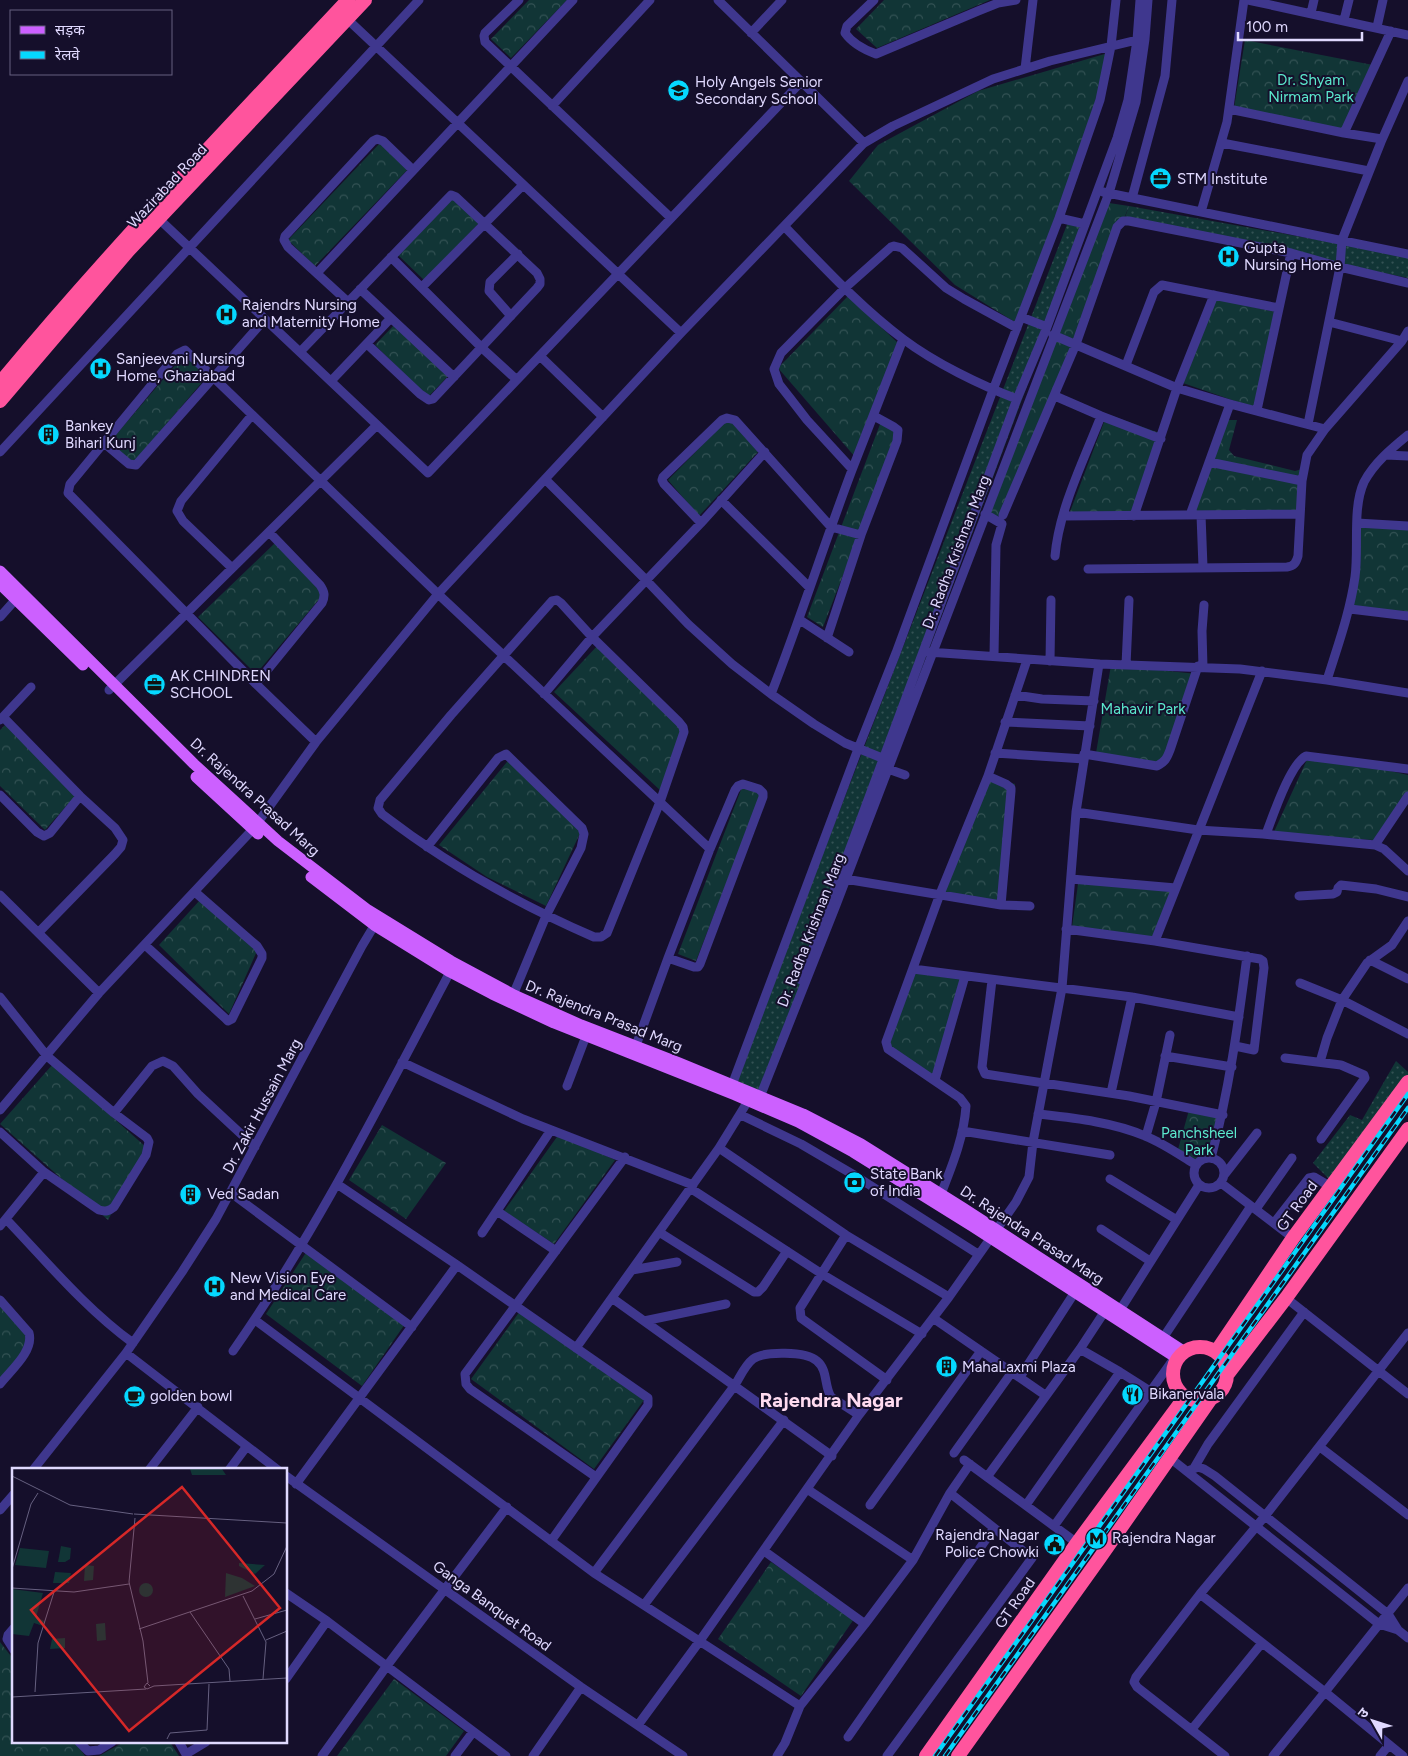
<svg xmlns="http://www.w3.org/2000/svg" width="1408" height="1756" font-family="Figtree,'Noto Sans Devanagari',sans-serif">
  <defs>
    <pattern id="grass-dots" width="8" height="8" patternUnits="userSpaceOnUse" patternTransform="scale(1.25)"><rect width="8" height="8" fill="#113536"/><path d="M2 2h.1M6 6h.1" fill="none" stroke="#335254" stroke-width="1.8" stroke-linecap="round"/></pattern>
    <pattern id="forest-crowns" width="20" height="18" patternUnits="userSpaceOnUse" patternTransform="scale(1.25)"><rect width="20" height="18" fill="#113536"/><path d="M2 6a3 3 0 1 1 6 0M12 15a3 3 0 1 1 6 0" fill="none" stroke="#335254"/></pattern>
  </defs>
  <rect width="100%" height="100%" fill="#150f2b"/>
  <path fill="url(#grass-dots)" d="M1129 206 1408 256V278L1124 220Z
    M1068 222 1086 228 763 1093 735 1080Z
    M1396 1061 1408 1072V1079L1333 1183 1313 1163 1350 1115 1362 1120Z"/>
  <path fill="url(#forest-crowns)" d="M529 0H567L511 58 491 39Z
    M884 0H990L877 48 856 29Z
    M1245 40 1373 65 1343 131 1234 108Z
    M1108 53 1102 100 1018 324 955 285 849 181 878 145 978 91Z
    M381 142 409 168 315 266 288 240Z
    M455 196 481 221 424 280 398 255Z
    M1109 203 1129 206 1004 519 989 513Z
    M848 296 898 343 856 458 778 368Z
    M1216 299 1276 312 1255 408 1183 383Z
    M395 324 448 376 428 397 375 345Z
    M188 350 210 373 133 463 109 443Z
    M1107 414 1165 435 1134 516 1068 517Z
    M729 418 758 452 699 516 668 480Z
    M882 419 900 428 823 627 807 617Z
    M1226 420H1237L1229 450 1234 456 1295 471 1302 469 1300 511 1193 514Z
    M1360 524 1408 529V614L1351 608Z
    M276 542 326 591 256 674 198 617Z
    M599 644 685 727 661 791 554 692Z
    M1111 665 1197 674 1164 764 1096 753Z
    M5 725 77 794 45 830 0 786V730Z
    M1310 753 1408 775V794L1374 840 1273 834Z
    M511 757 582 829 546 906 487 877 439 845Z
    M988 776 1015 784 1001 905 940 894Z
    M742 787 761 793 696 961 678 954Z
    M1079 877 1173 887 1153 938 1072 927Z
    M200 900 257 951 229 1014 159 945Z
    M916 970 962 976 935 1077 889 1045Z
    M53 1064 147 1148 108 1220 0 1124Z
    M1189 1110 1222 1115 1213 1155 1198 1167 1177 1153Z
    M382 1125 446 1163 406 1219 349 1180Z
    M559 1134 615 1160 554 1244 504 1211Z
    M307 1251 405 1324 362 1386 266 1314Z
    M0 1301 33 1341 0 1380Z
    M520 1311 644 1400 594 1469 471 1379Z
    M771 1562 854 1619 801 1696 718 1639Z
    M0 1642 14 1660V1742H75L85 1756H0Z
    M394 1679 464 1731 446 1756H337Z
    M124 1742H170L179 1756H99Z"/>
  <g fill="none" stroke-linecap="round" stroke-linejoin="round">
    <path stroke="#3f378e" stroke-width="9" d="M519 0 485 33 484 36 485 42 671 218
      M718 0 864 143
      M874 0 847 26 845 33C852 43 865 50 876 54L978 11 998 3 1016 0
      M1248 0 1408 35
      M1311 13 1314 0
      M345 17 681 333
      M1344 20 1349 0
      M1377 27 1383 0
      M751 33 782 0
      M1025 69 1033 0
      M552 106 650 0
      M1229 109 1344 133 1382 139
      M1344 133 1391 31
      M1222 143 1369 171
      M1103 192 1408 254
      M1132 198 1165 76 1172 0
      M1201 212 1227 122 1244 0
      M1059 218 1085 224
      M159 219 428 473 801 82
      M784 226C822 265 859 306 903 339 935 363 980 385 1017 399
      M391 257 482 348 517 380
      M317 273 573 0
      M422 287 523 185
      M360 289 454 377
      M347 301 288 247 284 240 285 236 373 141 377 139 383 141 413 170
      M511 316 489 291 490 282 518 254
      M1021 317 1047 327
      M1329 322 1402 341
      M1053 335 1177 388 1230 404 1325 429
      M300 352 451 195 456 197 537 273 540 279V284L537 288 433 399 429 400 420 394 367 344
      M540 356 603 417
      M1126 365 1154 292 1162 285 1279 308
      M331 381 391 318
      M1055 396 1101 416 1161 439
      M1257 410 1291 253
      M1308 424 1340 267 1342 240 1381 142 1408 81
      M104 443 129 464 136 465 265 319
      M0 452 419 0
      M1386 455 1408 456
      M1209 462 1302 481
      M852 469 807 420 790 398 779 384 774 369 781 353 845 288 891 247 894 246 902 248 946 288 964 299 1017 328
      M545 479 646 580 688 624 732 664 771 694 814 724 845 743 887 760
      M721 500 809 587
      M985 514 1002 524 996 545 994 656
      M1003 515 1076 344 1117 227 1123 221H1129L1291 253 1340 267 1408 283
      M1190 515 1230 404
      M1201 515 1203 567
      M1063 516 1300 514
      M1134 516 1177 388 1214 295
      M701 523 664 484 662 480 663 477 722 420 727 418 735 420 831 527 861 535
      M1357 523 1408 526
      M1055 556C1059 509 1084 460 1101 416
      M232 568 183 521 177 511 181 501 252 415
      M1088 569 1287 567C1294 566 1296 563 1298 556L1302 481 1307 455 1325 429 1402 341 1408 331
      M557 600 561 603 592 637 679 722 683 727 684 732 660 802 607 933 601 937H594C518 904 448 865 382 814L378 808 380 800 451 715 552 601Z
      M1350 609 1408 616
      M0 617 16 599
      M800 620 849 652
      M827 638 861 535 897 441 898 430 894 427 874 416
      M928 652 1099 664 1240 669 1327 680 1408 693
      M1050 661 1051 600
      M1126 665 1129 600
      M1203 667 1202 631 1204 605
      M1327 680C1338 645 1350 612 1355 577 1359 548 1352 508 1364 482 1374 463 1392 448 1408 435
      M256 684 322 603C325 596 325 592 320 585L269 532
      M109 690 377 425
      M544 694 592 637 701 523 765 452
      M771 694C800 620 824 544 852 470 869 426 886 383 903 339
      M1015 695 1042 699 1094 701
      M3 717 80 796 115 828 123 840 121 847 115 854 39 932
      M0 720 31 687
      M1005 722 1090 726
      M316 742 256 684 68 493 70 484 177 354 185 350 438 594 710 849
      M995 753 1084 759
      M1084 754 1157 766C1165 762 1167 758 1170 750L1198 666
      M888 769 905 775
      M988 776 1006 784 1011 788V791L1001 905
      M0 795 37 832 44 836 50 833 80 796
      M1076 812 1198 830 1263 834 1375 845 1384 849 1408 871
      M1266 834C1273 816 1290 764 1306 756L1408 769
      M1375 845 1408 796
      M427 847 498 758 506 754 582 828 584 834 581 848 546 916 511 1000
      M845 879 1001 905 1030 906
      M1071 879 1176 888
      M0 895 99 993
      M1299 896 1333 894 1337 892 1338 888 1341 885 1376 889 1408 897
      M1066 929 1155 941 1260 959 1263 961 1264 968 1254 1050 1235 1046
      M1155 941 1262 671
      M145 945 226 1019 228 1021 232 1019 262 958V954L257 946 195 892
      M1370 960 1408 979
      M913 969 1132 997 1239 1017
      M801 980 1017 399 1047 327 1117 138 1128 100 1137 40 1140 0
      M992 980 982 1067 985 1074 1129 1096 1223 1115
      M1300 983 1342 1000 1408 1034
      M0 997 47 1056 114 1113 147 1138 149 1142 146 1155 114 1207C109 1211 106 1212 99 1210L44 1172 0 1132
      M634 1051 668 958 710 849 735 790 738 786 743 784 759 789 763 793V797L700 964 698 967H694L668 958
      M1165 1056 1232 1067
      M1285 1058 1341 1065 1364 1075 1365 1078 1362 1082 1321 1139
      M402 1062 523 1119 693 1185
      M1320 1062 1327 1038 1342 1000 1367 963 1392 945 1408 921
      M935 1080 965 976
      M732 1085 858 749 896 653 993 390 1059 218 1100 100 1111 46 1116 0
      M567 1086 586 1036
      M1111 1093 1132 997
      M758 1102 836 905 1109 193 1136 102 1145 39 1148 0
      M0 1110 99 993 253 829 316 742 438 594 681 333 864 143 893 126 993 79 1050 61 1137 40
      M114 1113 152 1066 163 1061 173 1066 198 1094 255 1147
      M1038 1114C1073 1118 1113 1122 1145 1136 1163 1143 1180 1155 1196 1165
      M741 1115 801 1144 854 1175 978 1254
      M962 1131 1110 1155
      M1146 1136 1156 1102 1170 1035
      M719 1148 846 1235 949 1297
      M1194 1173a15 15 0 1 1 30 0a15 15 0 1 1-30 0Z
      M1211 1158C1229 1091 1238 1025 1247 956
      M1225 1174 1257 1133
      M1110 1179 1177 1220
      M1221 1183 1293 1238
      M337 1184 457 1265 648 1398V1405L551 1541
      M690 1188 822 1274 922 1334
      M231 1193 412 1327
      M941 1194C952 1166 964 1137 966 1106L960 1098 888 1049 886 1042 940 894 988 776 1027 660
      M1256 1209 1292 1158
      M497 1211 556 1251
      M6 1219C46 1261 86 1309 133 1343
      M1274 1223 1309 1178 1314 1177 1331 1187
      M0 1226 44 1172
      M1101 1229 1150 1261
      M659 1232 754 1292H758L763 1287 787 1251
      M482 1233 551 1130
      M846 1235 800 1308 801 1318 887 1380
      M632 1270 677 1262
      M612 1298 832 1456
      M1286 1298 1408 1394
      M0 1300 29 1333C34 1351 11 1370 0 1384
      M1120 1310 1199 1185
      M933 1318 1045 1395
      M255 1320 594 1573 800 1706
      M644 1321 726 1304
      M1163 1338 1251 1206
      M576 1348 719 1148 748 1101
      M1080 1349 1120 1372
      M233 1351C317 1231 382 1100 450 972
      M126 1353 278 1470
      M1020 1377 1075 1292
      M1320 1447 1408 1515
      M954 1453 1012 1372
      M1170 1458 1379 1624 1398 1630
      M964 1460 1077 1543
      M1194 1468 1208 1444 1304 1312
      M33 1470 126 1353 182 1272 216 1219 362 946 377 921
      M149 1470 198 1407
      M229 1470 247 1446
      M1188 1471 1198 1467 1204 1469 1215 1476 1388 1614 1398 1630 1408 1638
      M286 1476 581 1687 683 1756
      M596 1477 470 1389 466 1384 465 1374 625 1157
      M987 1477 1080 1349 1105 1311
      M296 1484 457 1265
      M807 1489 913 1560
      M870 1505 981 1351
      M1026 1505 1120 1372 1150 1391
      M0 1510 14 1494
      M1054 1526 1175 1357
      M764 1551 865 1624
      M594 1573 735 1385C740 1377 745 1365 753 1359 764 1351 806 1351 817 1361 828 1370 824 1386 831 1397L859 1415
      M286 1593 327 1621 506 1756
      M1200 1594 1325 1692 1273 1756
      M644 1605 784 1420
      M14 1628 8 1635 7 1639 14 1650
      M286 1679 327 1621
      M638 1725 699 1642 859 1415 949 1297 1016 1202 1029 1177 1033 1142 1062 988 1076 812 1099 664
      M1192 1729 1262 1643
      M848 1737 994 1528
      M79 1742 88 1751 99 1750 112 1742
      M179 1742 187 1756
      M186 1754 206 1742
      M322 1756 386 1667 507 1507
      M455 1756 473 1732
      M533 1756 581 1687
      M777 1756 785 1743 800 1706 865 1624 913 1560 950 1493 970 1464
      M887 1756 1032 1558 950 1493
      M1225 1756 1137 1687 1134 1682 1136 1677 1200 1594 1265 1516 1408 1333
      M1380 1756 1389 1745
      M1403 1756 1325 1692 1408 1588"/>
    <path stroke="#cc60ff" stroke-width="11" d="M0 571 194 764 278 841 368 910 451 961 514 995 581 1025 679 1063 803 1114 861 1144 963 1208 1185 1352
      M0 584 83 665
      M196 777 258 834
      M311 877 374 925 450 972 492 994 554 1023 735 1095 798 1122 853 1152 972 1226 1178 1359"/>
    <path stroke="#ff549d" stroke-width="14" d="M0 383C110 250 230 126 348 0
      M0 401 128 251 365 0
      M1173 1374a27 27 0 1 1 54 0a27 27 0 1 1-54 0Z
      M1216 1352 1293 1238 1408 1082
      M1227 1375 1286 1298 1408 1129
      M926 1756 1077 1543 1185 1397
      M958 1756 1099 1559 1210 1400"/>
    <defs>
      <path id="rail" d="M935 1756 1408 1094
        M945 1756 1408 1108"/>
    </defs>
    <use href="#rail" stroke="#05d8ff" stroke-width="4.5"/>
    <use href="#rail" stroke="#150f2b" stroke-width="2.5" stroke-dasharray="8" stroke-linecap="butt"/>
  </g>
  <defs>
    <symbol id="school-disc" viewBox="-11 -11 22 22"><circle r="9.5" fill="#05d8ff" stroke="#150f2b"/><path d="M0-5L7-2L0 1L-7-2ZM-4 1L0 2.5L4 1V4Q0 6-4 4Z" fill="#111"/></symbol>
    <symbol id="office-disc" viewBox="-11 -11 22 22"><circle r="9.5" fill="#05d8ff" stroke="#150f2b"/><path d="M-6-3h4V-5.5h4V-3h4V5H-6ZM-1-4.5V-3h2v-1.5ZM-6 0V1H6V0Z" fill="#111"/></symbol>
    <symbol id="hospital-disc" viewBox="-11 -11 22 22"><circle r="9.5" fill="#05d8ff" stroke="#150f2b"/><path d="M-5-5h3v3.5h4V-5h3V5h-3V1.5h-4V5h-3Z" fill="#111"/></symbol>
    <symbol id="building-disc" viewBox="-11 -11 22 22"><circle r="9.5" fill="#05d8ff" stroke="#150f2b"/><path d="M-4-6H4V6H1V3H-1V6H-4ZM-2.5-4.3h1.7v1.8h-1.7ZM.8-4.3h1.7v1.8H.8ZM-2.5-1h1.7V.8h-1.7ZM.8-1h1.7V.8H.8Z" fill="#111"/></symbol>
    <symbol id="bank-disc" viewBox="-11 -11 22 22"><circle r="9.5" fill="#05d8ff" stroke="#150f2b"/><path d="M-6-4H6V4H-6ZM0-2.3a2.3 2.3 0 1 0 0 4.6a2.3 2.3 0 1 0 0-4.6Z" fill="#111"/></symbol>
    <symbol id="restaurant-disc" viewBox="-11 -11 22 22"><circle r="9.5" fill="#05d8ff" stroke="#150f2b"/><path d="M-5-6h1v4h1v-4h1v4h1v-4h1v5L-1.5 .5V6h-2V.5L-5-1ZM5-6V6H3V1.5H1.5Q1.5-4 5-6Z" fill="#111"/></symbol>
    <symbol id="cafe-disc" viewBox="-11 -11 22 22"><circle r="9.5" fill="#05d8ff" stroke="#150f2b"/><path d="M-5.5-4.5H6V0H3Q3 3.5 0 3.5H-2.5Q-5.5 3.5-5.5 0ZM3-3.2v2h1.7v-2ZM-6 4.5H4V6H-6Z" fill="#111"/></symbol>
    <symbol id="metro-disc" viewBox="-11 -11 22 22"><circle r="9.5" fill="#05d8ff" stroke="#150f2b"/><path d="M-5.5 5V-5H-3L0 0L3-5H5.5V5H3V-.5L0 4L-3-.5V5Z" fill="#111"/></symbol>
    <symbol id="civic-disc" viewBox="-11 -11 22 22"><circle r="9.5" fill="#05d8ff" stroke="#150f2b"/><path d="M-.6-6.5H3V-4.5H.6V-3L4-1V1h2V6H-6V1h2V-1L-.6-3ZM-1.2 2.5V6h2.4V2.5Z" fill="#111"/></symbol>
  </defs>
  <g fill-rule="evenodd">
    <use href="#school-disc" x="666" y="78" width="25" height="25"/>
    <use href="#office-disc" x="1148" y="166" width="25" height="25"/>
    <use href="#hospital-disc" x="1216" y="244" width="25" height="25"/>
    <use href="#hospital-disc" x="214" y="302" width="25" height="25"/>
    <use href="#hospital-disc" x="88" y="356" width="25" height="25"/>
    <use href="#building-disc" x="36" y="422" width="25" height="25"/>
    <use href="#office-disc" x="142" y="672" width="25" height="25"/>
    <use href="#bank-disc" x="842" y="1170" width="25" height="25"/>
    <use href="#building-disc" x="178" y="1182" width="25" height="25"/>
    <use href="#hospital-disc" x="202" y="1274" width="25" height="25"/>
    <use href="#building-disc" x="934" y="1354" width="25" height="25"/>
    <use href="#restaurant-disc" x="1120" y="1382" width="25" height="25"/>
    <use href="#cafe-disc" x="122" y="1384" width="25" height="25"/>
    <use href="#metro-disc" x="1084" y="1526" width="25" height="25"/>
    <use href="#civic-disc" x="1042" y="1532" width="25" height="25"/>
  </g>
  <g text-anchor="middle" stroke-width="4" stroke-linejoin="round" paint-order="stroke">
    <g font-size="15" fill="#5be9cd" stroke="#150f2b">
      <text x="1311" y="85">Dr. Shyam<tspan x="1311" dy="17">Nirmam Park</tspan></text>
      <text x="1143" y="714">Mahavir Park</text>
      <text x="1199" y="1138">Panchsheel<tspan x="1199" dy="17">Park</tspan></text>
    </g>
    <g font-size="15" fill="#e0d9ff" stroke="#150f2b" text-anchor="start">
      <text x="695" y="87">Holy Angels Senior<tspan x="695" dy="17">Secondary School</tspan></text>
      <text x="1177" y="184">STM Institute</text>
      <text x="1244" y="253">Gupta<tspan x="1244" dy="17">Nursing Home</tspan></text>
      <text x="242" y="310">Rajendrs Nursing<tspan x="242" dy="17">and Maternity Home</tspan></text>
      <text x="116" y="364">Sanjeevani Nursing<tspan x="116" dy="17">Home, Ghaziabad</tspan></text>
      <text x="65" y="431">Bankey<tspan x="65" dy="17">Bihari Kunj</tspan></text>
      <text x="170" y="681">AK CHINDREN<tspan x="170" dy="17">SCHOOL</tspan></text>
      <text x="870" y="1179">State Bank<tspan x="870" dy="17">of India</tspan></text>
      <text x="207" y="1199">Ved Sadan</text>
      <text x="230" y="1283">New Vision Eye<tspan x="230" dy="17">and Medical Care</tspan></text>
      <text x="962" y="1372">MahaLaxmi Plaza</text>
      <text x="1149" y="1399">Bikanervala</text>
      <text x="150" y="1401">golden bowl</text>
      <text x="1039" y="1540" text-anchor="end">Rajendra Nagar<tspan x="1039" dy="17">Police Chowki</tspan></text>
      <text x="1112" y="1543">Rajendra Nagar</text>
    </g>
    <g font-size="15" fill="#e0d9ff" stroke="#150f2b">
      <text transform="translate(167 186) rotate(-47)" y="5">Wazirabad Road</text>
      <text transform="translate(956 552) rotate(-69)" y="5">Dr. Radha Krishnan Marg</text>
      <text transform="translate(255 797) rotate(42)" y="5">Dr. Rajendra Prasad Marg</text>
      <text transform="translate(811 930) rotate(-69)" y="5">Dr. Radha Krishnan Marg</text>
      <text transform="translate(604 1016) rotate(22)" y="5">Dr. Rajendra Prasad Marg</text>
      <text transform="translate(262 1106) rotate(-62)" y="5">Dr. Zakir Hussain Marg</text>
      <text transform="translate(1297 1206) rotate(-54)" y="5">GT Road</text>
      <text transform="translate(1032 1235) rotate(33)" y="5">Dr. Rajendra Prasad Marg</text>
      <text transform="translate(1015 1603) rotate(-55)" y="5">GT Road</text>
      <text transform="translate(492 1606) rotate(36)" y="5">Ganga Banquet Road</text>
    </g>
    <g font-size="20" font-weight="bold" fill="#ffdbf0" stroke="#150f2b">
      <text x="831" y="1407">Rajendra Nagar</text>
    </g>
  </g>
  <g transform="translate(12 1468)">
    <rect width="275" height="275" fill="#150f2b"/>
    <path d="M8 80 37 83 34 100 3 97Z" fill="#113536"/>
    <path d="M49 78 59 80 58 91 53 94H46ZM227 95 253 97 243 106 227 98ZM73 97 82 98 81 112 72 113ZM43 104 59 105 57 115H41ZM214 105 230 110 243 118 213 129ZM127 122a7 7 0 1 1 14 0a7 7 0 1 1-14 0ZM0 121 31 125 24 149 32 153 31 158 22 155 17 168 0 166ZM93 155 94 172 85 173 84 156ZM53 170V180L38 181 40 171Z" fill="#113536"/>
    <path d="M178 1H210L214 7H180Z" fill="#113536"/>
    <path fill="none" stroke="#666080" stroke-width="1" d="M0 8 58 37 121 46M122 46 275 55M123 50 117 114 131 173 136 215M0 101 19 36 26 25M0 120 62 124 117 116M231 128 254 174 251 211M178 144 217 201 218 213M243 151 275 142M127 161 240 123 262 106 275 78M254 172 275 163M138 218 135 215 132 219 135 221 142 218 275 210M23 224 26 175 42 124M0 229 134 221M155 271 158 265 195 262 197 216"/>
    <path fill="#d62828" fill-opacity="0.15" stroke="#d62828" stroke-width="2.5" d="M170 19 268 140 117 263 19 142Z"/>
    <rect width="275" height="275" fill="none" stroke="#e0d9ff" stroke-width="2.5"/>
  </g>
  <rect x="10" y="10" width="162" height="65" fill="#150f2b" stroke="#666080"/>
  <rect x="20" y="26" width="25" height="8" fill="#cc60ff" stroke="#666080"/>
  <text x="55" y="35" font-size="15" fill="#e0d9ff">सड़क</text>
  <rect x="20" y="51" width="25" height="8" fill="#05d8ff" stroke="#666080"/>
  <text x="55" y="60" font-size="15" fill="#e0d9ff">रेलवे</text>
  <g transform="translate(1373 1721) rotate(309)" stroke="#150f2b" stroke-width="4" paint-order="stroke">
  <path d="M0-4L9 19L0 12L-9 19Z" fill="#e0d9ff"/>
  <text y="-8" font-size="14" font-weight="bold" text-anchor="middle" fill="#e0d9ff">उ</text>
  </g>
  <path d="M1238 32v8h124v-8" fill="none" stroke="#e0d9ff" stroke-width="2.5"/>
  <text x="1246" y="32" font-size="15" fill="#e0d9ff" stroke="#150f2b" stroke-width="4" paint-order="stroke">100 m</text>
</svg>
